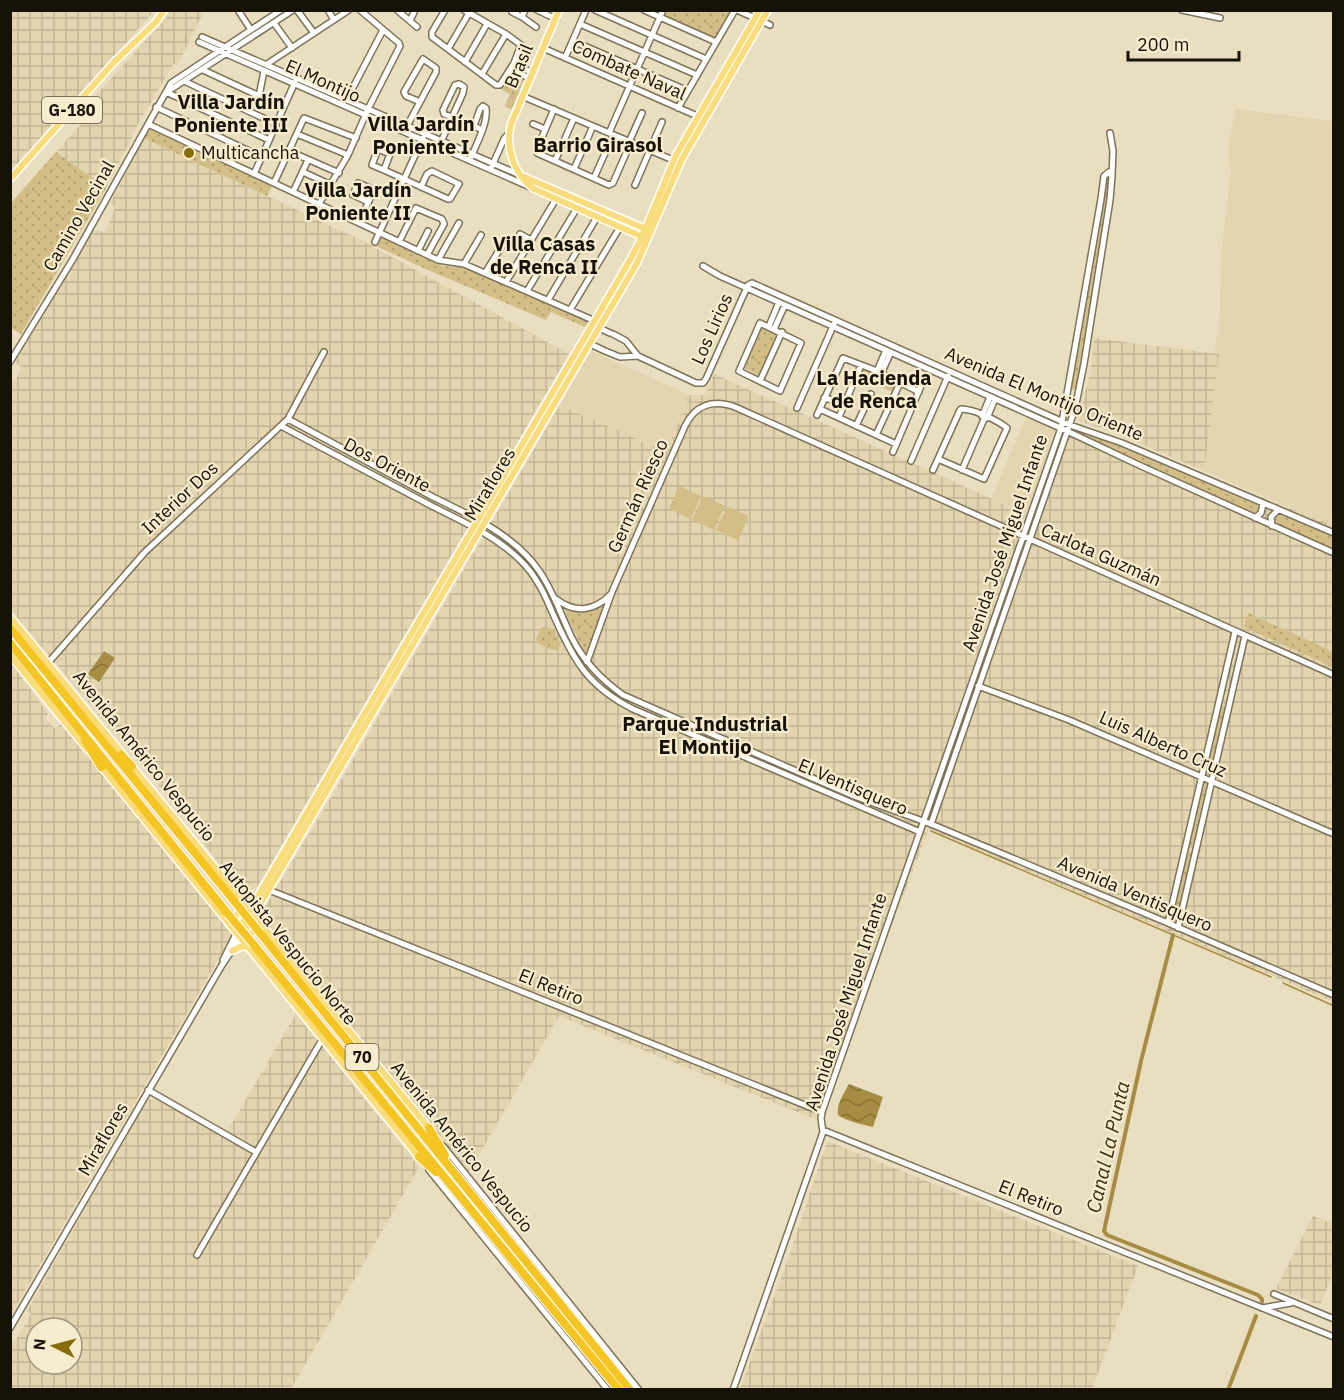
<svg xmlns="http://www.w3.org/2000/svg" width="1344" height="1400" font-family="'IBM Plex Sans',sans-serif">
  <defs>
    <pattern id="industrial-grid" width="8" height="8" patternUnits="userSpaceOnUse" patternTransform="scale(1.5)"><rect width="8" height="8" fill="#e2d5af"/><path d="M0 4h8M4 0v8" fill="none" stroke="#c1b695"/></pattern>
    <pattern id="grass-dots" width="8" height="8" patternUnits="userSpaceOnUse" patternTransform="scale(1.5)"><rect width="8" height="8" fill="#d2be86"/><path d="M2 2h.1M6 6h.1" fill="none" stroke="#b4a272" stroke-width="1.8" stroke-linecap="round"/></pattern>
    <pattern id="water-waves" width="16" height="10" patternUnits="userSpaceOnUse" patternTransform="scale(1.5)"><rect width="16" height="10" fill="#a78d43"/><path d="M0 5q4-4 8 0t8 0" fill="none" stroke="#877236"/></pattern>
  </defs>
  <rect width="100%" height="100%" fill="#e9dec0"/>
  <path fill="#e2d5af" d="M1235 109 1333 121 1334 495 1330 524 1204 471 1219 354 1214 353 1219 326 1222 247 1231 169 1228 152Z
    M591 351 690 395 666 452 560 405Z
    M1027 415 1059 429 1030 515 991 499Z"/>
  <path fill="url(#industrial-grid)" fill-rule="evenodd" d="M11 10 154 11 11 172 10 11Z
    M168 11H204L177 66 174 63 132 134 133 136 106 188 56 152 96 107 90 102 167 17Z
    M144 138 361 240 569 354 257 887 241 894 184 816 11 610 10 380 15 381 20 372 21 366 15 363 94 229 105 233 115 207 110 204Z
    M1094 338 1219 354 1204 471 1113 432 1078 421 1090 373Z
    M714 374 1030 516 1063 420 1333 525V1002L929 829 817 1120 559 1016 469 1172 269 927 265 916V907L335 791 560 405 666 452 690 395H705Z
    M11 662 48 714 45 717 55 729 61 724 233 934 11 1315Z
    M296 1014 419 1167 291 1389H11L10 1340 15 1342 31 1314 27 1311 147 1100 152 1099 228 1130ZM36 1328H72V1364H36Z
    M827 1141 1138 1266 1092 1389H740L788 1259Z
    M1313 1216 1333 1224V1273L1320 1305 1276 1289Z"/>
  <path fill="url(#grass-dots)" d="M725 10 731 13 715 40 661 17 664 11Z
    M512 73 524 80 511 110 505 106 510 94 502 90Z
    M149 127 272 186 267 196 144 138Z
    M56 152 106 188 21 334 11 328V203Z
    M1110 175 1108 197 1077 387 1073 390 1071 388 1106 176Z
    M380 236 443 266 462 267 589 321 585 327 551 312 546 320 428 270 376 246Z
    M762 327 777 334 759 375 744 368Z
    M863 368 897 383 893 392 859 378Z
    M1071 428 1115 443 1258 504 1260 508 1257 515 1253 514 1070 431Z
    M1278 514 1333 536V550L1273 523 1275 516Z
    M608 602 585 654 565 610C583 614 593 613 608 602Z
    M1248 613 1333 652V667L1244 627Z
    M544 627 554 629 560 645 557 650C550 650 539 646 536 639L541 629Z
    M1221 705 1227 708 1212 772 1207 775 1205 772Z
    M1204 782 1208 783 1209 786 1195 845 1192 848 1188 846Z
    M1191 852 1193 855 1177 922H1173L1171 920 1186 853Z"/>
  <path fill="#d2be86" d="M679 486 701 496 691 519 669 509Z
    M703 496 725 506 714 530 692 520Z
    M727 507 749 516 738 540 716 530Z"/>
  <path fill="url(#water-waves)" d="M104 651 115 658 99 682 88 674Z
    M849 1084 883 1097 873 1127C861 1124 849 1122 838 1115 836 1105 844 1093 849 1084Z"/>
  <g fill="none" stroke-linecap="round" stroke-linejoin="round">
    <path stroke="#a78d43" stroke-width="1.5" d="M931 831 1271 977
      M1283 983 1334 1006"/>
    <path stroke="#a78d43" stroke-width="4" d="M1173 935 1141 1061 1104 1231 1107 1235 1258 1295 1262 1299V1302
      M1228 1390 1256 1316"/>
    <defs>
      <path id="minor" d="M238 10 251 30
        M297 10 314 33
        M328 10 334 20
        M397 10 417 27
        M445 10 432 32V37L496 85H500L514 63 521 45 506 34 464 10
        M537 10 556 19
        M595 10 706 59
        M644 10 716 42
        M737 10 770 25
        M1182 10 1220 18
        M512 12 522 17 525 10
        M522 17 536 27
        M410 21 415 10
        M274 23 292 48
        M580 24 697 75
        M202 37 520 175
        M573 41 688 91
        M199 42 530 187
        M543 48 704 119
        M448 49 469 13
        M565 58 586 10
        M465 62 487 24
        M514 63 532 73
        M267 64 349 10
        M511 68 530 79
        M203 70 283 107
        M482 74 506 34
        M184 81 276 124
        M166 92 269 140
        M167 92 293 10
        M259 96 264 71
        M522 96 680 163
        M347 99 383 30
        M156 107 262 157
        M678 108 735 10
        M554 109 537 149V153L609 185 613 183 631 142
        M148 124 438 260 464 264 595 321
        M533 124 545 129
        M406 128 436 72V68L423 59 404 92 406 96 420 102
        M609 133 663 10
        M1110 133 1113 151 1112 175
        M297 134 348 155
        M629 142 642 113
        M440 144 463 93 464 87 459 84 455 85 443 110 444 114 452 117
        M378 149 390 154 384 170 372 165Z
        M289 151 339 173
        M471 157C477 143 488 123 486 108L483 106 480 109 474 126 482 130
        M555 161 574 118
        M492 166 504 139 509 133
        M574 169 593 126
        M384 170 448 199H450L459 184 432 171 427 174 421 187
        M303 172 331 185
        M254 174 295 82
        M594 178 613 135
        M274 183 304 118 356 138
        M635 185 662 122
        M293 192 308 160
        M319 204 348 155 368 109 400 46 399 43 360 10
        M359 223 373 192 372 189 358 183 353 195 368 202
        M520 234 531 240
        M375 242 423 138
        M399 242 416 208 442 219 444 224 427 255
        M418 251 428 231
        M438 260 459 223
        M464 264 481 235
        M703 266 720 276 1067 431 1141 466 1334 553
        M485 273 503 244
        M506 282 556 199
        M527 291 577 208
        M548 300 597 217
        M570 310 620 227
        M760 323 801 343 780 391 739 371Z
        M769 326 779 302
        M599 328 610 333
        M774 329 785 305
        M613 334 626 341 638 356
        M590 344 603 350
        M605 351 620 357 638 356 696 383H703L706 379 748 285 752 283 1070 425 1122 443 1334 533
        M10 362 73 259 171 83 281 10
        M877 371 886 350
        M881 374 891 352
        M760 381 782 332
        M824 398 845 403
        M797 408 834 324
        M820 409 896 444
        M817 415 843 358 877 371 919 392
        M982 416 990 397
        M839 417 861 365
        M987 418 995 399
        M288 419C336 445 385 471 433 497 465 513 500 528 526 555 549 578 558 609 572 638 584 662 602 680 623 695L787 767 854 796 931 824 1168 923 1334 995
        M281 426C331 452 380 479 430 505 461 521 495 535 520 560 536 575 545 595 553 614 573 659 587 686 633 709L920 832
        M856 426 871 394
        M876 435 900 383
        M893 452 921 386
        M911 461 948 376
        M933 470 960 410 961 409C974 409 997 420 1007 428L984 479 938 459
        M962 470 985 417
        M1255 518 1261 513 1263 504
        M1272 526 1271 517 1277 511
        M556 599C575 614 595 611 611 594
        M587 662 612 592 685 426C695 405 713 399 735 407L1334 675
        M48 663 145 552 288 419 324 352
        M978 686 1069 720 1334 834
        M269 890 822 1112
        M1168 923 1235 632
        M1178 928 1245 636
        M223 960 237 932
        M148 1090 256 1152
        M823 1130 1334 1337
        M443 1146 639 1390
        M429 1170 608 1390
        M197 1255 323 1038
        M1274 1294 1334 1319
        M1262 1308 1291 1303
        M10 1328 222 965 241 937
        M733 1390 823 1132 821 1118 822 1112 1061 428 1101 199 1104 176 1109 172 1112 176 1110 200 1084 364 1075 409 931 824"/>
      <path id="major" d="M559 10 511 124C505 148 514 175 534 189L645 238
        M522 176 648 230
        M10 179 114 62 156 22 164 10
        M10 617 124 756
        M10 655 87 749
        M99 764 419 1157
        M130 764 429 1128
        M229 922C238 918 241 908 240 899L249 900 256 898
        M237 932 630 260 642 237 676 155 760 10
        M241 937 637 263 682 159 768 10
        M232 951 240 947 249 946V937L257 926"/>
      <path id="highway" d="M10 628 235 902
        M10 643 228 914
        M85 740 101 767
        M121 755 132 766
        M260 933 630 1390
        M254 945 619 1390
        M429 1128 445 1155
        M419 1157 436 1172"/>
    </defs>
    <use href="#minor" stroke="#7d7358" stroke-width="8"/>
    <use href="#major" stroke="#fff" stroke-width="9"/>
    <use href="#highway" stroke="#fff" stroke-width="10"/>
    <use href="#minor" stroke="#fff" stroke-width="5"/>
    <use href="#major" stroke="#f9dc7c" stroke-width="6"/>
    <use href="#highway" stroke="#f5c524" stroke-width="8"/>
    <defs>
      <path id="highway-bridge" d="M235 902 260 933
        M228 914 254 945"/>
    </defs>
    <use href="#highway-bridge" stroke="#fff" stroke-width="10" stroke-linecap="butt"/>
    <use href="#highway-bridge" stroke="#f5c524" stroke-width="8"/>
  </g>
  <circle fill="#876c09" stroke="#f7eccd" stroke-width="2" cx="189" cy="153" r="6"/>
  <g text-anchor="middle" stroke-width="4.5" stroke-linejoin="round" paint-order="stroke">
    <g fill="#f7eccd" stroke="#5a5343" stroke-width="1.5">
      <rect x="42" y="97" width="60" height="26" rx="4.5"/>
      <rect x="345.5" y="1044" width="33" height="26" rx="4.5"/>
    </g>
    <g font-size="16" font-weight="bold" fill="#161208">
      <text x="72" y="116">G-180</text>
      <text x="362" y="1063">70</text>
    </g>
    <g font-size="18" fill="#161208" stroke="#f7eccd">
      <text transform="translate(519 66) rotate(-67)" y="6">Brasil</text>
      <text transform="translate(629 70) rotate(24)" y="6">Combate Naval</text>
      <text transform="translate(323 81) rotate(24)" y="6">El Montijo</text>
      <text transform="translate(79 216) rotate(-60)" y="6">Camino Vecinal</text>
      <text transform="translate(712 329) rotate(-66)" y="6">Los Lirios</text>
      <text transform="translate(1044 394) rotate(23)" y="6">Avenida El Montijo Oriente</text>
      <text transform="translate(387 465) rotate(28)" y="6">Dos Oriente</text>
      <text transform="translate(490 484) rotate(-59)" y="6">Miraflores</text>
      <text transform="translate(638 496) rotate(-66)" y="6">Germán Riesco</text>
      <text transform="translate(180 498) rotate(-43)" y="6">Interior Dos</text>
      <text transform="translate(1005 543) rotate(-71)" y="6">Avenida José Miguel Infante</text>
      <text transform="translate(1101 555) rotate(24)" y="6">Carlota Guzmán</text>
      <text transform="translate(1163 744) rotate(24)" y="6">Luis Alberto Cruz</text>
      <text transform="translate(144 756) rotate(51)" y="6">Avenida Américo Vespucio</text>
      <text transform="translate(853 787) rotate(23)" y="6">El Ventisquero</text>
      <text transform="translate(1135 894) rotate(23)" y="6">Avenida Ventisquero</text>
      <text transform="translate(288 943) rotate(51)" y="6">Autopista Vespucio Norte</text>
      <text transform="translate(551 987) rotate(22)" y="6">El Retiro</text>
      <text transform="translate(846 1002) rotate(-72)" y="6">Avenida José Miguel Infante</text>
      <text transform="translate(103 1139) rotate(-60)" y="6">Miraflores</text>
      <text transform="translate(462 1147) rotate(51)" y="6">Avenida Américo Vespucio</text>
      <text transform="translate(1031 1198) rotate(22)" y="6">El Retiro</text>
    </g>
    <g font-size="18" fill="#161208" stroke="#f7eccd" text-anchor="start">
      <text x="201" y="159">Multicancha</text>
    </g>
    <g font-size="20" font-weight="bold" fill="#161208" stroke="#f7eccd">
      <text x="231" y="109">Villa Jardín<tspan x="231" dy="23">Poniente III</tspan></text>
      <text x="421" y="131">Villa Jardín<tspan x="421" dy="23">Poniente I</tspan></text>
      <text x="598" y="152">Barrio Girasol</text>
      <text x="358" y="197">Villa Jardín<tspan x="358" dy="23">Poniente II</tspan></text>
      <text x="544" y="251">Villa Casas<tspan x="544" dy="23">de Renca II</tspan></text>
      <text x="874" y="385">La Hacienda<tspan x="874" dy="23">de Renca</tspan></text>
      <text x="705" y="731">Parque Industrial<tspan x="705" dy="23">El Montijo</tspan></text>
    </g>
    <g font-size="20" font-style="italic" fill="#3a2f0e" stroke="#f7eccd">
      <text transform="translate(1108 1147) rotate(-77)" y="7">Canal La Punta</text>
    </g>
  </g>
  <rect width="1344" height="1400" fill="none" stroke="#161208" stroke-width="24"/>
  <g transform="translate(54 1346) rotate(276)"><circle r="28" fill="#f7eccd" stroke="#9d957e" stroke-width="1.5"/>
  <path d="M0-4.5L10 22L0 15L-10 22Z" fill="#876c09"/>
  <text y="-9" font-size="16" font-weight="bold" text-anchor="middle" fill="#161208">N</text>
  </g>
  <path d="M1128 51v9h111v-9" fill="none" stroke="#161208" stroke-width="3"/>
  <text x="1137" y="51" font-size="18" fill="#161208" stroke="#f7eccd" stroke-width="4.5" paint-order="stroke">200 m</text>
</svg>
